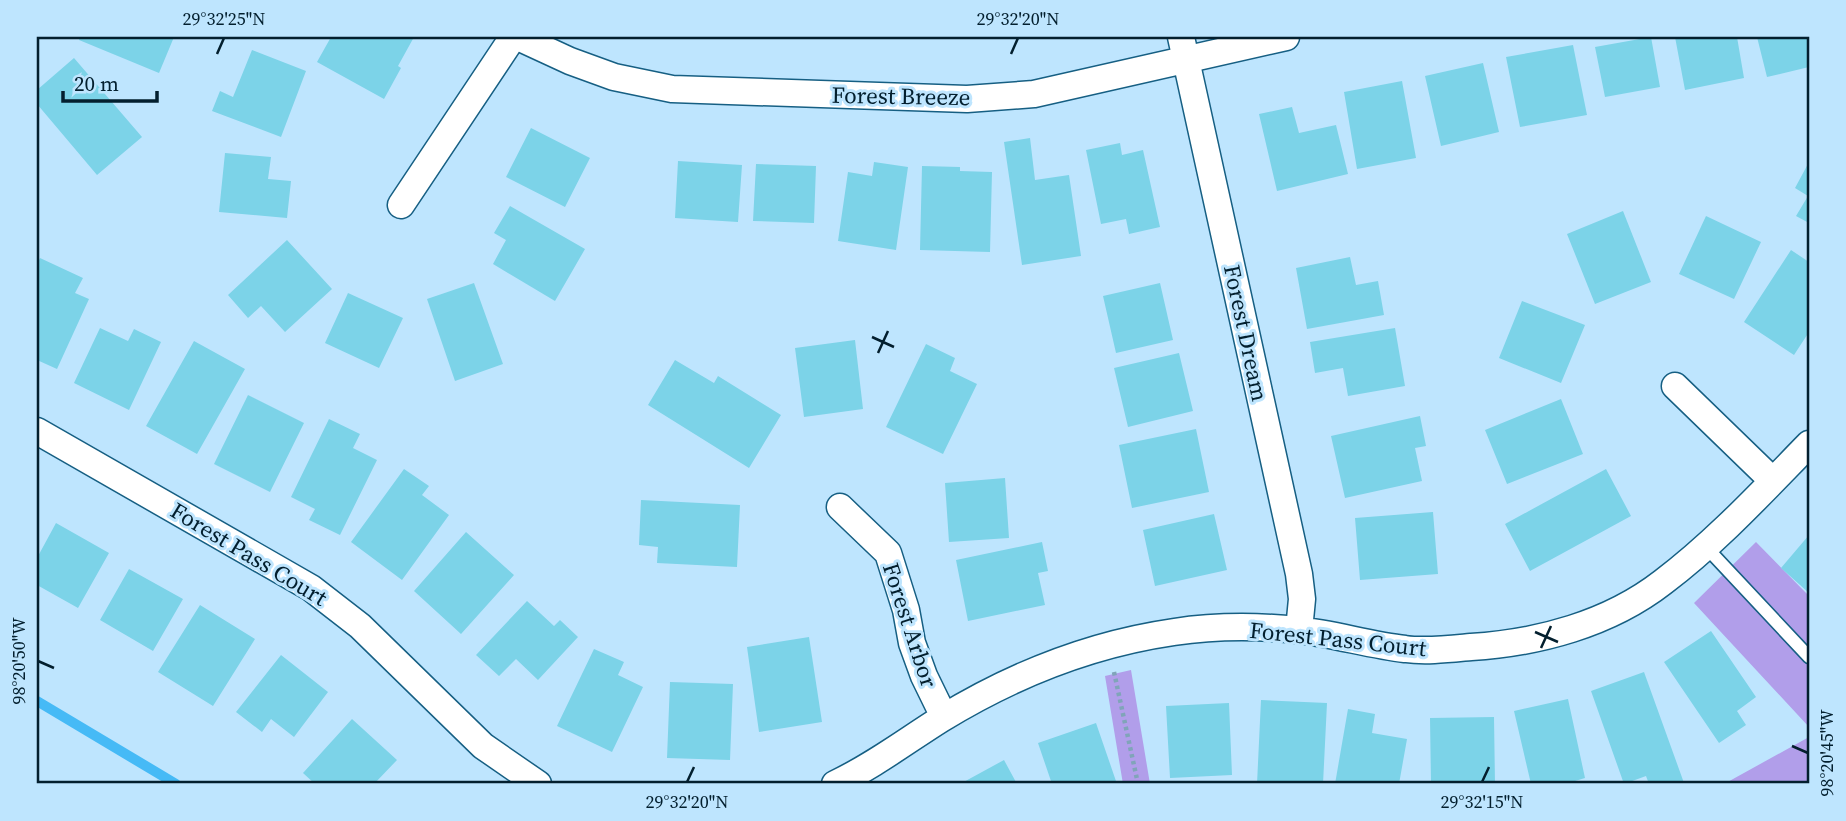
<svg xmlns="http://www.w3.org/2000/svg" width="1846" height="821" font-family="'Source Serif 4',serif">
  <rect width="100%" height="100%" fill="#bee5fe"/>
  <path fill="#b19eea" d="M1756 542 1809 596V727L1694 603Z
    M1131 670 1150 784H1123L1105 676Z
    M1809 737V784H1724Z"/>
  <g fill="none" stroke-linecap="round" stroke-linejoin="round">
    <path stroke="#46baf6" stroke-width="10" d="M37 701 176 784"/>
  </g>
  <path fill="#7cd3e8" d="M80 37H174L159 73 79 40Z
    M331 37H414L398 66 401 68 384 99 317 62Z
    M1651 37 1660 87 1605 97 1595 47Z
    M1675 37H1737L1744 78 1685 90Z
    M1757 37H1809V67L1767 77Z
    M1573 45 1587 115 1520 127 1506 57Z
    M252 50 306 71 281 137 212 111 220 91 233 97Z
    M74 58 142 137 97 175 37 104V90Z
    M1483 63 1499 132 1441 146 1425 76Z
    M1402 81 1416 158 1357 169 1344 92Z
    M1292 107 1299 133 1336 125 1348 174 1277 191 1259 114Z
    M531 128 590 158 565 207 506 177Z
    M1030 138 1035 180 1069 175 1081 256 1022 265 1004 142Z
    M1120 143 1122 155 1143 150 1160 227 1129 234 1126 219 1101 224 1086 150Z
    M225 153 271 157 268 179 291 181 287 218 219 212Z
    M678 161 742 165 738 222 675 218Z
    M874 162 908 167 896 250 838 241 848 172 872 176Z
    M1809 162V223L1796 216 1808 196 1795 188Z
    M756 164 816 166 814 223 753 221Z
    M922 166 960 167V171L992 172 990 252 920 250Z
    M510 206 585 249 555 301 493 264 506 240 494 233Z
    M1623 211 1651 282 1595 304 1567 234Z
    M1706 216 1761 242 1734 299 1679 274Z
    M287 240 332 289 285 332 261 306 248 318 228 295Z
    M1791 250 1809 262V332L1794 355 1744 322Z
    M1350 257 1356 285 1378 281 1384 315 1307 329 1296 268Z
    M40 258 83 278 75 293 89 299 57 369 37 360V265Z
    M474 283 503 364 455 381 427 299Z
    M1160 283 1173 340 1116 353 1103 296Z
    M348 293 403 318 379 368 325 343Z
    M1522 301 1585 325 1561 383 1499 358Z
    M100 328 128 341 134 329 161 342 129 410 74 383Z
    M1395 328 1405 386 1348 396 1343 368 1315 373 1310 342Z
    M855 340 863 409 804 417 795 348Z
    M194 341 245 369 197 454 146 426Z
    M926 344 955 358 950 371 977 384 943 454 886 427Z
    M1179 353 1193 411 1128 427 1114 368Z
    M675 360 714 383 718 376 781 415 749 468 648 405Z
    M248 395 304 423 270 492 214 464Z
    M1561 399 1583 454 1507 484 1485 430Z
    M1420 416 1426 446 1415 448 1422 481 1345 498 1331 436Z
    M329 419 360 434 353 448 377 460 340 535 309 520 315 509 291 497Z
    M1196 429 1209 492 1132 508 1119 445Z
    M404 469 429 486 422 495 449 515 402 580 351 542Z
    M1606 469 1631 516 1530 571 1505 524Z
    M1005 478 1009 538 949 542 945 483Z
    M641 500 740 505 737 567 657 563 658 547 639 545Z
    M1433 512 1438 574 1360 580 1355 518Z
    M1214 514 1227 570 1155 586 1143 530Z
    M56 523 109 553 78 608 37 585V558Z
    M466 532 514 575 461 634 414 591Z
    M1809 535V593L1781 568Z
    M1042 542 1048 571 1038 573 1045 605 968 621 956 560Z
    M129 569 183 599 153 651 100 620Z
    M527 601 554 626 560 620 578 637 538 680 516 659 499 676 476 655Z
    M200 605 255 639 213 706 158 672Z
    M1711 631 1756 697 1737 711 1746 725 1719 743 1664 662Z
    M809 637 822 722 759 732 747 647Z
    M594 649 624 662 618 675 643 687 612 752 557 726Z
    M281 655 328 692 294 737 271 719 262 732 236 712Z
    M1644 672 1684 783 1679 784H1649L1646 776 1624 784 1591 691Z
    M670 682 733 684 730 760 667 758Z
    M1568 699 1585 778 1565 784H1531L1514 711Z
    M1261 700 1327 703 1323 784H1257Z
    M1229 703 1232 775 1170 778 1166 706Z
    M1348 709 1375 714 1372 733 1407 739 1399 784H1335Z
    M1494 717 1495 784H1431L1430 718Z
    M352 719 397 760 374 784H315L303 773Z
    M1096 723 1117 784H1052L1038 743Z
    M1004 760 1017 784H960Z"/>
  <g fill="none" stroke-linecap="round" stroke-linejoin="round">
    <defs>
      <path id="service" d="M1705 546 1809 657"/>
      <path id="minor" d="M518 37 570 61 614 77 672 89 967 99 1034 94 1286 37
        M1181 37 1299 574 1302 599 1299 630
        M401 205 513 37
        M1675 386 1773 481
        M37 431 311 588 360 626 483 746 538 784
        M840 507 888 553 906 610 912 643 924 676 944 717
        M835 784C873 766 906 741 941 719 1013 675 1091 644 1174 632 1214 626 1258 626 1298 630 1334 634 1370 645 1405 649 1426 652 1450 649 1471 647 1538 643 1609 624 1663 582 1716 542 1763 491 1809 444"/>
    </defs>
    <use href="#service" stroke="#165f83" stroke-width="15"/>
    <use href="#minor" stroke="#165f83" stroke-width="29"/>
    <path stroke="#80a4b9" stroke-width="4.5" stroke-dasharray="3.5 3.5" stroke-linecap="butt" d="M1114 672 1138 784"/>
    <use href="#service" stroke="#fff" stroke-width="12"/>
    <use href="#minor" stroke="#fff" stroke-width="26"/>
  </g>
  <path fill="none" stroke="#031f2e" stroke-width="2.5" d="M217 54 224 38M1011 54 1018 38M872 337 894 347M878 353 888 331M1535 632 1558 642M1541 648 1551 626M38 661 54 668M1792 746 1808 753M687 782 694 767M1482 782 1489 767"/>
  <g text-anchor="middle" stroke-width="6" stroke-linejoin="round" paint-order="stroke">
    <g font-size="23" fill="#031f2e" stroke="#bee5fe">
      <text transform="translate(901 96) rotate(1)" y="8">Forest Breeze</text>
      <text transform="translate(1246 333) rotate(78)" y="8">Forest Dream</text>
      <text transform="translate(249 554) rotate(31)" y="8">Forest Pass Court</text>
      <text transform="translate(910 625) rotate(72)" y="8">Forest Arbor</text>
      <text transform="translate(1338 639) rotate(6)" y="8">Forest Pass Court</text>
    </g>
  </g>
  <rect width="1846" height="821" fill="none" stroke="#bee5fe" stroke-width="77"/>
  <path d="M63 91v10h94v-10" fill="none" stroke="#031f2e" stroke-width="3.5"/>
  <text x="74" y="91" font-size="21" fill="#031f2e" stroke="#bee5fe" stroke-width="5" paint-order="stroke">20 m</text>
  <rect x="38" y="38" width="1770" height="744" fill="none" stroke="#031f2e" stroke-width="2.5"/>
  <g font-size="18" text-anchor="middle" fill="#031f2e">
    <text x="224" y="25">29°32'25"N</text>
    <text x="1018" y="25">29°32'20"N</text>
    <text transform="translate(19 661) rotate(-90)" y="6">98°20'50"W</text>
    <text transform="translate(1827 753) rotate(-90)" y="6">98°20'45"W</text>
    <text x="687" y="808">29°32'20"N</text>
    <text x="1482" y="808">29°32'15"N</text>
  </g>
</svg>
